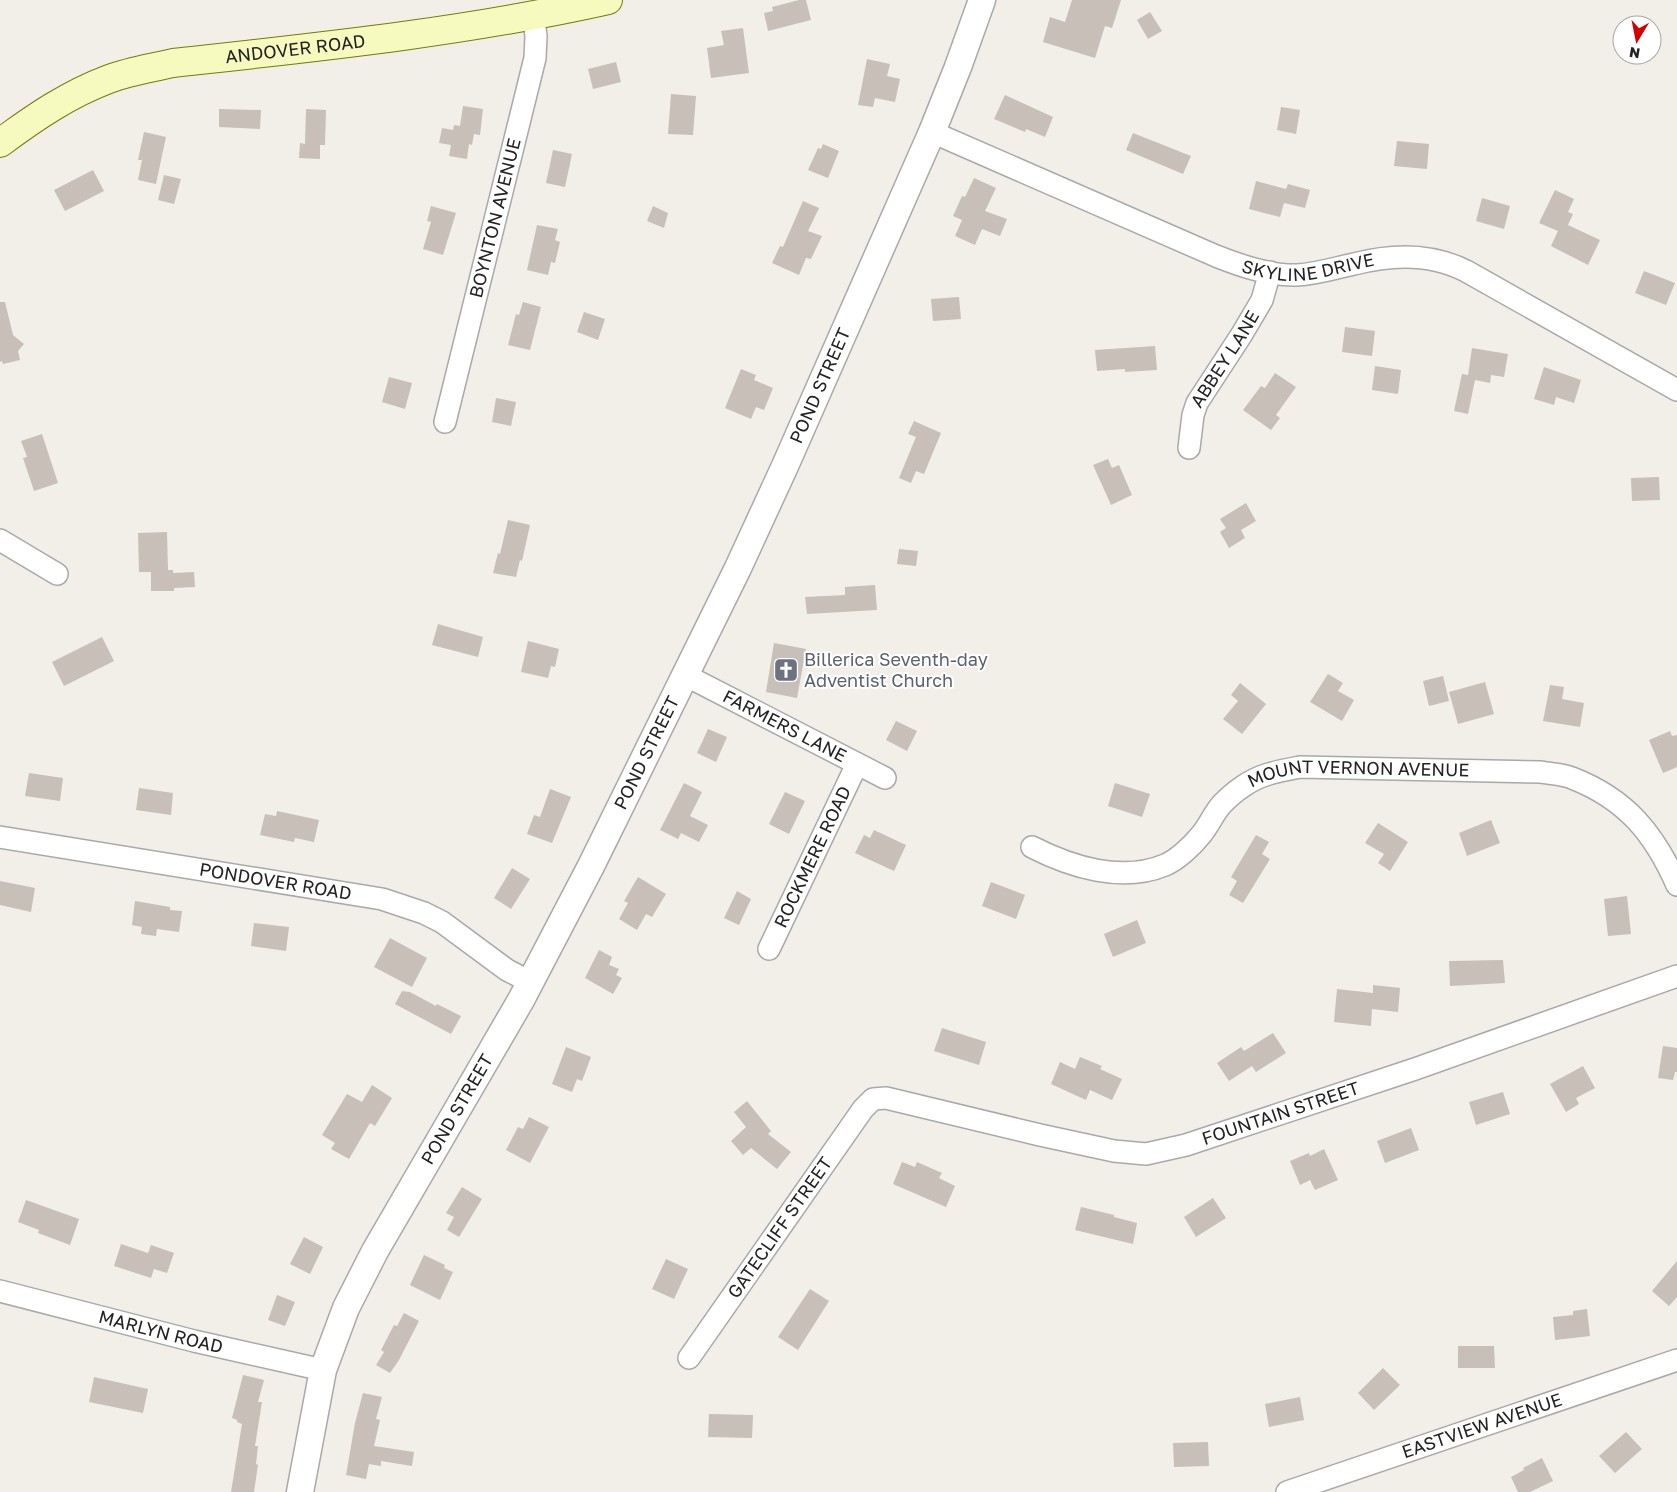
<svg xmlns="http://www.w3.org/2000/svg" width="1677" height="1492" font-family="'Golos Text',sans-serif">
  <rect width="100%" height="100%" fill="#f2efe9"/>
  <path fill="#c7bfb8" d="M799 0H806L811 20 768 31 764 13 773 11 772 7Z
    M1072 0H1121L1112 28 1105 26 1095 58 1043 42 1050 17 1065 22Z
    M1150 12 1162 31 1148 39 1137 20Z
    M743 28 749 73 711 78 707 48 724 45 721 31Z
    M867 59 890 64 887 76 900 79 895 102 875 98 873 107 858 105Z
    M616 62 621 82 593 89 588 69Z
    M671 94 696 96 693 135 668 134Z
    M1005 95 1053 117 1045 137 1026 129 1025 132 994 119Z
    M463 106 483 109 480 135 474 134 472 145 469 144 467 159 449 156 451 145 439 143 442 128 453 130 454 125 460 126Z
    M1281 107 1300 110 1296 134 1277 130Z
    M219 109 261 110 260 129 219 127Z
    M306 109 326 110 325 145H320V159L299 158 300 143 305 144Z
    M144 132 166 137 156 184 138 180 142 160H138Z
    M1133 133 1191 156 1183 174 1126 150Z
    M1397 141 1429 144 1427 169 1394 166Z
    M823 144 839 151 828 178 808 170 818 148 821 149Z
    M553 150 572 154 565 187 546 183Z
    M93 170 104 191 65 211 54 190Z
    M164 175 181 179 174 204 158 200Z
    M974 178 996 188 985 211 1007 219 1000 236 982 229 975 245 955 236 962 220 953 216 962 196 965 197Z
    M1256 181 1286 189 1288 184 1310 190 1305 208 1284 203 1280 217 1249 209Z
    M1555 190 1574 199 1568 212 1573 214 1568 225 1600 240 1588 265 1551 246 1558 231 1539 223Z
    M1482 198 1510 206 1504 229 1476 221Z
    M803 201 819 208 808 231 822 236 811 259 806 258 799 275 772 263 780 246 783 247Z
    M431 206 456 213 443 255 423 249 431 222 427 221Z
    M653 206 668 213 664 228 647 221Z
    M537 225 558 229 555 240 560 242 555 263 551 262 548 275 527 270Z
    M1644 271 1675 283 1666 305 1635 293Z
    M959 297 961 319 933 321 931 299Z
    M0 302H5L13 335 24 344 18 351 20 360 3 364 2 361 0 362Z
    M523 302 541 307 530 350 508 345 516 314 519 315Z
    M584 312 605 319 598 340 577 332Z
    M1345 327 1375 331 1372 356 1342 352Z
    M1155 346 1157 370 1125 372V369L1097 371 1095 350Z
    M1472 348 1508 354 1504 377 1491 375 1490 383 1475 380 1468 414 1454 411 1462 374 1468 375Z
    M1375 366 1401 370 1398 394 1372 390Z
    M1544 367 1581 380 1574 403 1556 397 1554 405 1534 399Z
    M741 369 756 375 754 380 773 388 764 410 756 407 751 419 725 408Z
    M1275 373 1296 387 1276 415 1280 418 1271 430 1243 410 1261 386 1265 388Z
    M389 377 412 383 405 409 382 402Z
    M496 398 516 402 511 426 492 422Z
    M914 421 941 433 924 474 916 471 911 483 899 478 916 437 908 434Z
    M42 434 58 483 34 491 23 458 27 457 21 441Z
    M1108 459 1112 468 1119 465 1132 495 1111 505 1093 465Z
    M1659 477 1660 500 1632 501 1631 478Z
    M1246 503 1256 521 1241 530 1245 538 1229 548 1220 532 1226 528 1220 519Z
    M508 520 530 525 522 561 520 560 516 577 493 573 498 553 500 554Z
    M167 532 168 570H173V573L194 572 195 587 174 588V591H151V572H139L138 533Z
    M899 549 918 551 916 566 897 564Z
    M875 585 877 610 807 614 805 597 845 595V587Z
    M438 624 483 637 478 657 432 645Z
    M102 637 114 661 64 686 52 662Z
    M528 641 559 649 555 667 551 666 548 678 521 672Z
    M774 643 806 649 797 698 766 692Z
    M1328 674 1343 683 1338 691 1354 700 1342 721 1310 702Z
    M1443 676 1449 701 1429 706 1423 681Z
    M1485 682 1494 714 1458 724 1449 692Z
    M1240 683 1266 704 1242 734 1223 719 1238 701 1231 695Z
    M1550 685 1564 687 1562 699 1584 703 1580 727 1543 721Z
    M896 721 917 731 907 751 886 740Z
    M708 729 727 737 716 762 697 753Z
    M1670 731 1672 736 1677 735V767L1663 773 1649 740Z
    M29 773 63 778 60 801 25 796Z
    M684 783 702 792 690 816 708 825 699 842 681 833 678 839 660 830Z
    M1115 783 1150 794 1142 817 1108 806Z
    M139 788 173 793 171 815 136 810Z
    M550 789 571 797 552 843 527 834 534 815 540 817Z
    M785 792 805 801 789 834 769 824Z
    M277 811 319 820 314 842 295 838 294 842 260 835 265 814 276 816Z
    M1491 820 1500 843 1467 856 1459 833Z
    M1378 823 1408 842 1390 871 1378 863 1384 854 1365 843Z
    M874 830 906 845 894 871 855 853 864 835 870 838Z
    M1256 835 1269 842 1262 854 1270 859 1243 903 1229 895 1237 881 1231 877Z
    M512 868 530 879 511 909 494 898Z
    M638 877 666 894 652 917 646 914 637 930 619 919 628 903 624 901Z
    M0 881 35 888 31 912 0 905Z
    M991 882 1025 895 1016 919 982 906Z
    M737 891 751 899 739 925 724 918Z
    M1627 896 1631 934 1608 936 1604 899Z
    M135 901 170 907V910L182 911 179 932 157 929 156 936 141 934 142 927 132 925Z
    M1137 920 1146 943 1113 957 1104 934Z
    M254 923 289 927 286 951 251 946Z
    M390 938 427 958 412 987 374 967Z
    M599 950 612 957 609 965 619 969 616 975 622 978 613 994 585 978Z
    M1503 960 1505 983 1450 986 1449 961Z
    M1373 985 1400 988 1398 1012 1372 1009 1371 1026 1334 1022 1337 989 1373 993Z
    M402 991 410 992 436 1006 437 1004 461 1016 451 1034 395 1004Z
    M942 1028 986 1042 979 1065 934 1051Z
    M1273 1033 1286 1053 1256 1072 1252 1066 1229 1081 1217 1063 1241 1047 1244 1051Z
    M1663 1046 1677 1048V1072H1675L1673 1080 1658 1078Z
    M566 1047 591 1057 582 1081 577 1079 572 1092 552 1084Z
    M1080 1057 1102 1066 1100 1069 1122 1079 1112 1100 1090 1090 1086 1100 1051 1084 1060 1062 1075 1069Z
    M1583 1066 1595 1088 1576 1098 1579 1104 1566 1112 1550 1084Z
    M372 1085 392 1098 375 1126 370 1123 349 1159 331 1149 335 1143 322 1135 347 1094 362 1102Z
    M1503 1092 1510 1114 1476 1125 1469 1102Z
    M747 1101 771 1131 768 1134 791 1152 777 1169 751 1148 743 1155 731 1141 746 1127 734 1112Z
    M529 1117 549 1127 530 1163 506 1150 518 1127 523 1129Z
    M1411 1128 1419 1150 1385 1163 1377 1141Z
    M1324 1149 1338 1180 1315 1190 1310 1180 1300 1185 1290 1161 1309 1153 1310 1156Z
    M902 1162 915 1167 917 1162 942 1173 939 1178 955 1186 946 1207 893 1184Z
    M462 1187 482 1199 459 1237 447 1230 454 1217 446 1213Z
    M1213 1198 1226 1218 1196 1237 1184 1217Z
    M26 1200 79 1219 70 1245 38 1233 39 1230 18 1222Z
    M1081 1207 1114 1215V1217L1137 1223 1133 1244 1075 1230Z
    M304 1237 323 1247 310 1274 290 1264Z
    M121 1244 148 1253 151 1245 174 1253 167 1273 154 1269 151 1278 114 1266Z
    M424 1255 445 1265 444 1268 453 1272 440 1300 410 1285Z
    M666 1259 688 1269 674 1299 652 1289Z
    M1677 1261V1297L1669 1306 1652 1291Z
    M810 1289 829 1301 798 1350 778 1337Z
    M277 1295 295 1302 285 1326 268 1320Z
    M1587 1309 1590 1336 1555 1340 1553 1317 1573 1315V1311Z
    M404 1313 419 1321 399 1360 390 1373 376 1365 384 1352 381 1350 394 1325 397 1326Z
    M1458 1346H1494L1495 1368H1458Z
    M1383 1368 1400 1385 1374 1410 1358 1393Z
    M243 1375 264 1380 258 1402H262L255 1446H258L256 1464 258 1465 254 1492H231L242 1424 237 1422V1420L232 1418Z
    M94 1377 148 1389 143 1413 89 1402Z
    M363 1393 382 1397 376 1419 380 1420 374 1446 414 1452 412 1466 381 1461V1466L369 1464 366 1479 346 1475 355 1423Z
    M1300 1397 1304 1420 1269 1427 1265 1404Z
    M709 1414 753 1415 752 1438 708 1437Z
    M1626 1432 1642 1449 1615 1473 1599 1456Z
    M1208 1442 1209 1466 1174 1467 1173 1443Z
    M1542 1458 1553 1481 1530 1492H1518L1511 1477 1524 1470 1523 1468Z"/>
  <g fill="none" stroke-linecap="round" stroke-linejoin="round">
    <defs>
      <g id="minor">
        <path id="s1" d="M932 132 1216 256C1241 266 1270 276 1297 275 1317 274 1335 268 1354 264 1392 254 1431 253 1466 271L1677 390"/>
        <path id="s2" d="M445 422 535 58 536 36 533 14"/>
        <path id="s3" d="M1189 448 1193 415 1197 403 1242 334 1262 300 1270 272"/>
        <path d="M0 540 57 574"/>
        <path id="s4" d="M685 675 885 778"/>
        <path id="s5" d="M0 837 382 899 424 913 442 922 507 970 530 982"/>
        <path id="s6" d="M1032 847C1071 867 1122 883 1165 865 1177 860 1192 846 1200 836 1209 826 1213 814 1222 804 1228 798 1236 791 1242 787 1260 774 1279 771 1300 767L1541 772C1551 774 1563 774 1572 778 1626 799 1654 833 1677 885"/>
        <path id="s7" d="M769 949 857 764"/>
        <path id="s8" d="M0 1291 194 1341 323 1370"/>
        <path id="s9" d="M689 1358 863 1109 873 1099 886 1098 1040 1135 1114 1151 1146 1154 1186 1145 1415 1069 1677 976"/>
        <path id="s10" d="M1287 1492 1677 1360"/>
      </g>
      <g id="tertiary">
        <path id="s11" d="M300 1492 323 1370 346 1308 375 1251 521 1000 591 866 738 568 785 466 932 132 958 67 982 0"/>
      </g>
      <g id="secondary">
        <path id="s12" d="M0 143C35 117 69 94 109 79 130 71 152 68 173 63 318 47 465 32 608 0"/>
      </g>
    </defs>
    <use href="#minor" stroke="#a9a9a9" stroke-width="24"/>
    <use href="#tertiary" stroke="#a9a9a9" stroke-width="29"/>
    <use href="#secondary" stroke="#707d05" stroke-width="30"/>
    <use href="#minor" stroke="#fff" stroke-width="21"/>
    <use href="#tertiary" stroke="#fff" stroke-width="26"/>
    <use href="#secondary" stroke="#f7fabf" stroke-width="28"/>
  </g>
  <defs>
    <symbol id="church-square" viewBox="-11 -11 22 22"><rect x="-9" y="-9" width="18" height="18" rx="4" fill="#6b7280" stroke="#fff"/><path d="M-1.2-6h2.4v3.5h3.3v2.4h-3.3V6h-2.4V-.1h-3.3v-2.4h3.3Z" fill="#fff"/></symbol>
  </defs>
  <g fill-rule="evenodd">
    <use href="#church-square" x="772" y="656" width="28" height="28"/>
  </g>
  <g text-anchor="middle" stroke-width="4" stroke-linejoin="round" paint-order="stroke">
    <g font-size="18" fill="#222" stroke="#fff">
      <text dy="6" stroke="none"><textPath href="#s12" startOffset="316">ANDOVER ROAD</textPath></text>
      <text dy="6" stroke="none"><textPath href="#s2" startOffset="210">BOYNTON AVENUE</textPath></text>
      <text dy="6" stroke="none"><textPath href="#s1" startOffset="405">SKYLINE DRIVE</textPath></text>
      <text dy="6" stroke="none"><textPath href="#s3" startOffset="98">ABBEY LANE</textPath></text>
      <text dy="6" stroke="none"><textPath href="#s11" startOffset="1228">POND STREET</textPath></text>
      <text dy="6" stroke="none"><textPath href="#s4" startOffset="112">FARMERS LANE</textPath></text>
      <text dy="6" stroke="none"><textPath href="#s11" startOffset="822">POND STREET</textPath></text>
      <text dy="6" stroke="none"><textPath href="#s6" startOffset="369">MOUNT VERNON AVENUE</textPath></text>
      <text dy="6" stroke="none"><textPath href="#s7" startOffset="102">ROCKMERE ROAD</textPath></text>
      <text dy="6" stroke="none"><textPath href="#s5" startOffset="279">PONDOVER ROAD</textPath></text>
      <text dy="6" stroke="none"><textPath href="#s11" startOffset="418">POND STREET</textPath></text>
      <text dy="6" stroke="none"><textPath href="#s9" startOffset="738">FOUNTAIN STREET</textPath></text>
      <text dy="6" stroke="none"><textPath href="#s9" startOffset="159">GATECLIFF STREET</textPath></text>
      <text dy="6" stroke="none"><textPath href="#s8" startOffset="166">MARLYN ROAD</textPath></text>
      <text dy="6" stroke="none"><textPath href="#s10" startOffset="206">EASTVIEW AVENUE</textPath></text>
    </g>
    <g font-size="18" fill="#5b616d" stroke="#fff" text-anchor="start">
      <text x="804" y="666">Billerica Seventh-day<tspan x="804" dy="21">Adventist Church</tspan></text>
    </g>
  </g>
  <g transform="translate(1637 40) rotate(190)"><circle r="24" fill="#ffffff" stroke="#a7a7a7"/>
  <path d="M0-4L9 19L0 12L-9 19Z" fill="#d40000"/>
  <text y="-8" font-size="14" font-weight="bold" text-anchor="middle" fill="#222222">N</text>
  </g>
</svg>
